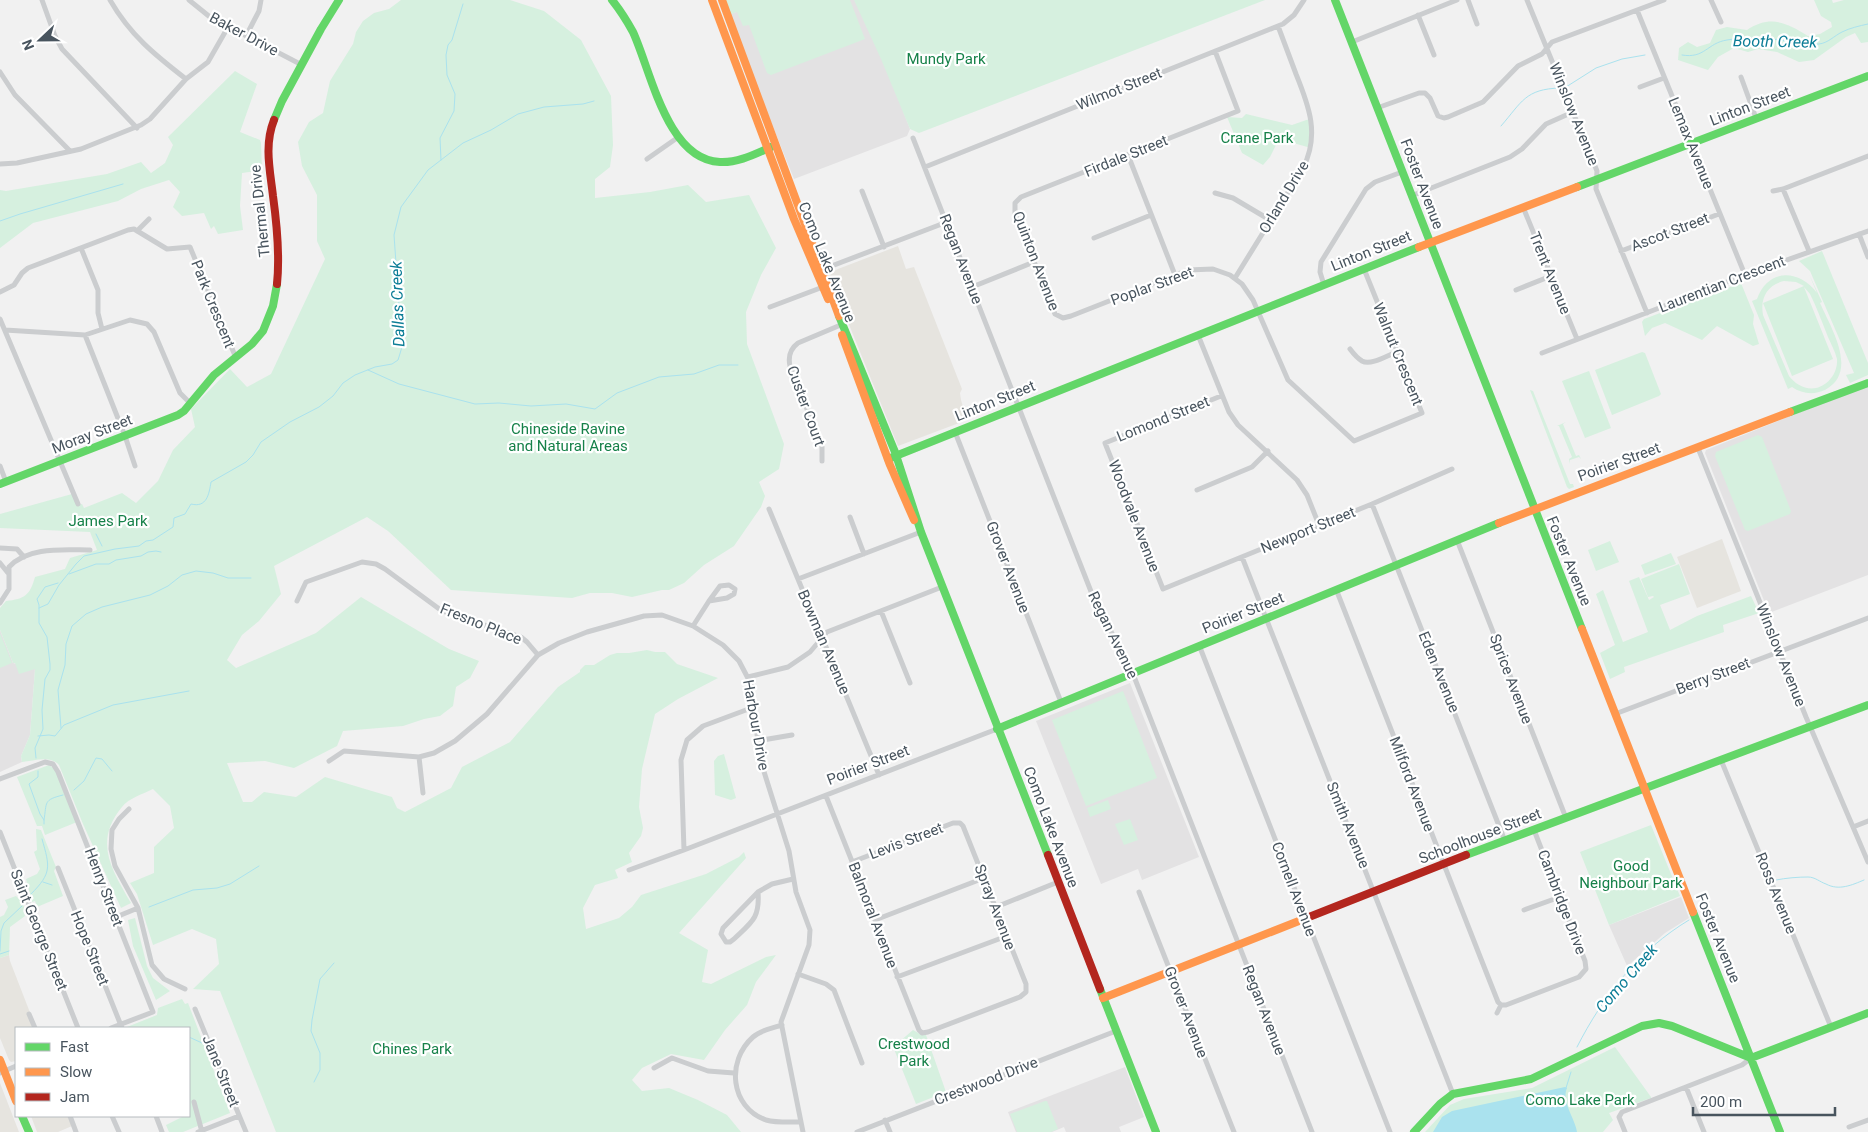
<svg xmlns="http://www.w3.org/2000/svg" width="1868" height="1132" font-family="Roboto,sans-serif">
  <rect width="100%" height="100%" fill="#f1f1f1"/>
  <path fill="#e6e4df" d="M898 246 906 269 914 267 962 389 960 393 961 400 967 420 898 446 829 275 830 273 838 269Z
    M1722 539 1741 591 1697 608 1677 557Z
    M9 955 10 961 36 1028H16V1061L11 1062 9 1060 0 1038V958Z
    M0 1083 19 1132H0Z
    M31 1116H68L72 1126 58 1132H37Z"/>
  <path fill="#e3e2e3" d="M768 0H860L910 129 907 136 794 179 728 15Z
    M1868 385V575L1769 613 1705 453 1706 450Z
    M0 630 13 663 35 669 30 735 21 756 22 762 0 772Z
    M1130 683 1199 857 1142 880 1138 869 1101 884 1036 721Z
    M1681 897 1689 918 1665 933 1632 962 1628 968 1609 925Z
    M1125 1067 1144 1117 1119 1127 1121 1132H1066L1064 1127 1052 1132H1016L1008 1112Z"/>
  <path fill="#d6f0df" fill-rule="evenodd" d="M401 0H510L544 11 581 40 611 96 613 145 610 167 595 179V198L650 192 688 185 706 202 749 195 776 248 761 275 746 312 747 344 784 444 779 469 759 482 765 496 761 507 734 546 704 565 684 583 669 590H662L632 597 612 593H590L572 598 451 590 388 531 367 517 274 566 281 594 259 621 242 635 227 660 236 668 316 633 361 597 449 649 479 661 470 678 456 687 453 706 440 716 424 719 403 726 343 731 337 746 294 768 265 761 227 763 243 802H252L264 792 296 797 325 777 392 797 397 808 405 812 451 788 462 767 510 742 558 687 580 672V670L585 665H594L610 655 617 653H629L647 650 655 652H665L677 664 718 678 678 699 655 714 642 769 639 807 643 828 641 836 629 853 632 862 615 870 618 878 595 885 583 908 586 929 619 918 632 907 641 895 706 874 739 857 744 852 746 858 679 933 708 950 702 982 711 984 766 957 776 955 756 982 747 1005 725 1030 704 1060 671 1054 642 1068 632 1080 642 1091 669 1088 698 1100 727 1115 741 1132H276L220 991 193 989 219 964 216 939 192 929 153 945 137 894 130 883 154 873V847L174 828 170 806 153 789C143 794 129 798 122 807 93 842 112 870 131 903L121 908 83 824 59 765C50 755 34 761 22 762L21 756 30 735 35 669 19 674 15 663H13L0 630V608L6 601C25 599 30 595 35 577L65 569 70 558 97 550 90 532 0 528V514L72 494 77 505 82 504 84 508 122 493 136 503 158 481 173 450 195 427 191 409 230 369 247 387 271 374 325 259 317 241V195L302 166 298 142 309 122 323 113 330 81 353 44 356 32 363 21 374 13 389 9Z
    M723 0H850L865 39 771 75 767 73 749 25 743 26 737 12 728 15Z
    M854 0H1265L919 133 910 129 881 59Z
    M1814 0H1832L1833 3 1844 0H1868V42L1861 43 1855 33 1846 37 1814 60 1799 62 1777 52 1758 49 1748 52 1734 48 1718 57 1708 70 1678 60 1679 48 1688 42 1697 47 1710 43 1716 30 1727 27 1747 30C1770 15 1786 22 1808 36L1820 34 1832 27 1831 22 1821 16Z
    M235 71 257 84 240 132 260 140 261 143 262 170 242 173 240 206 243 230 218 234 214 226 211 229 204 213 182 216 173 207 180 192 169 180 141 189 118 201 33 223 0 248V190L6 191 107 174 141 162 151 173 165 163 173 145 168 137Z
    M1246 114 1292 125 1312 118 1311 148 1279 139 1270 157 1263 165 1242 153 1227 117 1242 118Z
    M1822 251 1868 363V375L1850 383 1846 375 1854 373 1810 271 1799 261Z
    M1809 274 1822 302 1820 303C1831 328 1859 372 1825 390 1814 395 1802 394 1792 387L1788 389 1752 301 1757 299C1768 268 1799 269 1817 293ZM1784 281 1796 282 1804 286 1763 303 1792 376 1833 359 1804 287 1810 294C1817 308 1822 322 1828 337 1831 344 1835 351 1837 359 1838 372 1829 385 1816 388 1805 390 1795 384 1789 376L1763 315C1760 298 1767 285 1784 281Z
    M1741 283 1754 315 1753 324 1759 344 1753 346 1717 326 1702 340 1665 323 1652 328 1645 336 1642 322 1644 319Z
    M1642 352 1645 353 1661 394 1659 396 1612 415 1595 370Z
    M1589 371 1611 428 1585 438 1562 381Z
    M1530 390 1533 391 1570 484H1573L1574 487 1569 489 1567 487Z
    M1566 422 1563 424 1576 456 1579 455 1581 459 1579 457 1570 460V464L1569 459 1572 457 1559 426H1557Z
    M1758 435 1762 437 1791 511 1790 514 1748 531 1745 530 1715 456 1716 452Z
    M1610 541 1619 562 1596 571 1588 550Z
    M1671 553 1676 564 1645 575 1641 565Z
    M1679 564 1690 594 1660 605 1670 630 1697 616 1751 596 1759 613 1723 625 1724 632 1624 667 1625 672 1610 679 1600 653 1615 645 1596 594 1603 590 1623 642 1648 632 1629 581 1639 577 1649 600 1654 597 1653 596 1648 597 1641 579Z
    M0 633 12 663 0 668Z
    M1123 691 1157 778 1086 806 1052 720Z
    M724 754 736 798 731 800 715 795 714 761 718 756Z
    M49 765 55 769 77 822 45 835 42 826H37L17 777Z
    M1108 800 1111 809 1090 817 1087 808Z
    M1130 819 1138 840 1124 845 1115 824Z
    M1651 825 1680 896 1609 925 1580 852Z
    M36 829 41 830 56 867 54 871 63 896 37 907 35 901 32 902 26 879 37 874 40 869 34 852 37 850Z
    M16 896 22 902 25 909 23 911 25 916 10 927 9 955 0 958V917L4 915 8 907 5 900Z
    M135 918 147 966 153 978 170 991 156 1000 133 946 128 920Z
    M182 999 185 1004 188 1003 230 1113 183 1132H169L166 1125 184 1116H189L190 1112 189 1108V1028L127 1027 157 1015 158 1008Z
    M913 1030 922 1035H926L946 1092 916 1104 892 1044 899 1042Z
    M1615 1047 1651 1097V1098L1609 1113 1613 1120 1603 1132H1425L1450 1105 1464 1099 1532 1088Z
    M1045 1101H1047L1058 1129 1051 1132H1017L1010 1114Z"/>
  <path fill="#aae2ee" d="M1565 1087 1567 1088C1561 1102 1575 1118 1577 1132H1433L1442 1117 1452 1111Z"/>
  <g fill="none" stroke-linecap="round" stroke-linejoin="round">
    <path stroke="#aae2ee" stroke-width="1" d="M1682 55C1705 59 1707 43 1727 40 1744 37 1764 38 1781 40 1794 43 1805 46 1819 44 1828 43 1834 36 1842 32 1850 28 1859 26 1868 24
      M1566 87 1596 68 1622 59 1645 55
      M1501 126C1522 102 1525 89 1560 88
      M441 160 440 138 454 111 455 94 447 75 446 55 448 45 452 40 463 4
      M0 221 20 214 123 184
      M368 370 399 384 475 404 499 403 531 406 566 404 595 409 617 393 659 377 694 374 719 365H738
      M96 534 102 546
      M69 574 96 564H109L116 560 141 556 148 552 156 551 161 552
      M39 608 48 604 59 585 76 564 84 556 115 549 139 546 146 541 153 540 173 527 174 518 185 514 191 504C207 508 209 494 211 482L246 462 253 455 261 442 290 422 319 407 333 396 343 383 355 375 375 367 392 364 398 360 402 347 394 235 401 207 428 170 463 143 491 130 518 114 544 107 583 104 594 101
      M61 728 58 690 65 665 66 644 72 626 86 614 102 607 150 595 168 586 182 575 196 571 213 573 228 578H251
      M38 736 49 735 55 736 64 725 113 705 189 691
      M36 758 35 748 43 729 42 710 45 679 50 670V664L47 637 39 623V605L37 599 45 587 58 583
      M38 771V777L29 784 40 814 44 820V824
      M74 790 84 781 96 758 102 759 112 771
      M44 820C47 802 43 800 63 795
      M1776 880C1786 878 1798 877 1808 877 1815 877 1820 882 1826 884 1839 891 1852 885 1864 880
      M43 882 52 885
      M31 894C52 873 50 867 42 839
      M149 907 193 890 217 888 230 884 259 866
      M0 951 1 931 4 923 22 906
      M0 954 9 951
      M189 1037 202 1043
      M1577 1047C1603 996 1639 950 1689 920
      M314 1082 320 1070V1053L311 1031 312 1020 320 979 334 963
      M1566 1088 1571 1072"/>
    <path stroke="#cbcdcf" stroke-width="5" d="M42 0 55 36 62 49 137 128
      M110 0C130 35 155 55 186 79
      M189 0 210 17 302 65
      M1468 0 1477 24
      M1527 0 1597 171 1596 189 1647 313
      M1711 0 1721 22
      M1637 10 1745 275
      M1418 15 1434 55
      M246 36 259 11 261 0
      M1352 42 1457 0
      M1215 51 1238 111 1021 197 1015 203V214L1055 314 1063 318 1071 316 1188 270 1213 269 1230 275 1242 284 1253 300 1288 380 1354 441 1422 413 1364 269
      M0 72 15 95 70 151
      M1741 77 1756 118
      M1640 87 1664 78
      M1377 108 1419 93H1425L1430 98 1438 116 1444 118 1448 117 1483 102 1518 66 1542 54 1552 42 1664 0
      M913 138 1092 594 1135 679 1312 1132
      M1128 155 1175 275
      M647 159 677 138
      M0 164 17 163 81 149 141 125 150 119 186 79 208 62 228 27
      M925 167 1283 24 1294 15 1304 0
      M1783 189 1809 251
      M862 191 884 247
      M1773 191 1783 189 1868 156
      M1215 193 1233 198 1270 220
      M1411 196 1510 157 1522 149 1546 124 1573 112
      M1523 207 1577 339
      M137 231 149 219
      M1859 234 1868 257
      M1094 238 1151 215
      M81 248 98 290V313L102 329
      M1621 251 1719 214
      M821 270 947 222
      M1235 278 1303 168C1320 135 1309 106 1296 74 1290 58 1284 42 1278 26
      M1324 285 1320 272 1321 262 1366 189 1375 182 1402 172
      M972 287 1034 262
      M1516 290 1551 276
      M0 292 14 285 22 273 28 268 128 230 134 229 167 249 190 247 236 358
      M770 307 823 287
      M0 319 78 504
      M5 330 85 335 130 320 147 324 154 332 180 393 190 403
      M85 335 125 436 135 466
      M1198 335 1229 412 1238 425 1297 480 1307 495 1319 525
      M1350 349C1353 353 1357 358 1362 361 1371 366 1388 355 1397 352
      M1542 353 1745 275 1868 231
      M1221 396 1105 443 1163 589 1372 504 1452 469
      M955 432 1061 702
      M1698 448 1806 717 1868 862
      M822 461V447L790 366C788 357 790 349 798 343L843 324
      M0 466 6 482
      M1197 490 1252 467 1268 451
      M1372 504 1505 841
      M769 509 879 775
      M850 517 864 554
      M1457 540 1566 818
      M0 548 17 549 24 557
      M1242 557 1453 1094
      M0 563 8 573
      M798 579 921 532
      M1336 589 1481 959 1498 1002 1501 1005
      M297 601 306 582 362 562 376 564 385 569 442 611 521 637 527 642 538 655
      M0 603 9 589V567C28 546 64 550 90 550
      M881 611 910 683
      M693 626 709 601 727 598 734 594 735 589 729 585 720 586 709 601
      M1199 645 1390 1132
      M748 677 788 667 810 652 827 632 942 587
      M1615 714 1868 618
      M757 741 792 735
      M419 757 423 793
      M1721 760 1831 1027
      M329 761 344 751 419 757 434 753 455 741 487 714 538 655 559 643 587 632 644 616 662 615 693 626 723 645 739 661 751 684 760 759 789 851 796 892 810 930 809 945 781 1022 803 1132
      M0 779 45 762 53 764 58 772 153 1012 111 1028
      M826 796 919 1030 922 1033 928 1032 1020 997 1026 992V984L963 826 960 823H953L852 862
      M129 809 119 819 112 830 111 849 115 866 138 908 152 965 164 979 185 989
      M1853 827 1868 821
      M0 832 78 1028
      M684 850 681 760 687 740 703 726 754 707
      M58 868 122 1028
      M629 870 684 850 997 729
      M758 892C760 918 752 922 734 939L730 942H726L721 934 723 928 758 892 772 884 793 879
      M1139 892 1234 1132
      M996 907 1058 882
      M1524 910 1560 897
      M116 917 138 908
      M875 920 984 878
      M798 974 826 984 834 990 862 1063
      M897 977 1007 936
      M1501 1005H1506L1579 977 1586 969 1585 961 1534 830
      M195 1009 246 1132
      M1497 1013 1501 1005
      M29 1014 35 1028
      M782 1025C772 1028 761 1030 753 1037 726 1061 730 1107 766 1120 777 1123 789 1122 801 1122
      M654 1068 672 1058 708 1071 734 1073
      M0 1073 16 1066
      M1686 1087 1704 1132
      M194 1102 202 1132
      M70 1116 76 1132
      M112 1116 119 1132
      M156 1116 162 1132
      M885 1120 890 1132
      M1849 1127 1868 1120
      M198 1132 239 1116
      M857 1132 1116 1031
      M1625 1132 1619 1117 1622 1112 1742 1065 1751 1058"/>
    <path stroke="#63d668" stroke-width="8" d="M612 0C620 10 627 21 633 32 651 71 667 160 720 162 738 163 755 154 771 147
      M1335 0 1582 629
      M274 120 282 101 321 29 339 0
      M1577 187 1868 76
      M839 316 895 452 921 532 1048 855
      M1790 412 1868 383
      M888 459 1419 247
      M0 484 178 415 184 411 214 375 252 344 263 331 273 306 277 284
      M997 729 1499 523
      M1466 855 1868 705
      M1693 912 1780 1132
      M1100 989 1156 1132
      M22 1116 29 1132
      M1414 1132 1440 1104 1453 1094 1531 1079 1642 1026 1659 1023 1672 1026 1751 1058 1868 1013"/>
    <path stroke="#ff974d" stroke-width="8" d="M712 0 794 219 828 299
      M722 0 839 316
      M1419 247 1577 187
      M842 335 890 465 914 520
      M1499 523 1790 412
      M1582 629 1693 912
      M1103 998 1309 917
      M0 1060 16 1101"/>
    <path stroke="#b3261e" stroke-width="8" d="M274 120C264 145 270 170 273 196 277 225 280 255 277 284
      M1048 855 1100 989
      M1309 917 1466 855"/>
  </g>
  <g text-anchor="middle" stroke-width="4.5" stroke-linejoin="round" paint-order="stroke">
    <g font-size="15" fill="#48545e" stroke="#fff">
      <text transform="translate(244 34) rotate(28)" y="5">Baker Drive</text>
      <text transform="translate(1119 89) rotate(-22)" y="5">Wilmot Street</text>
      <text transform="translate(1750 106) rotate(-21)" y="5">Linton Street</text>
      <text transform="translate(1574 114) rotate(68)" y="5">Winslow Avenue</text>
      <text transform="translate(1691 143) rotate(68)" y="5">Lemax Avenue</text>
      <text transform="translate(1126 156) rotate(-22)" y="5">Firdale Street</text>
      <text transform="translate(1422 184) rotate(69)" y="5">Foster Avenue</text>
      <text transform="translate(1284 197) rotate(-59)" y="5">Orland Drive</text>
      <text transform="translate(260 211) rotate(-96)" y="5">Thermal Drive</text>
      <text transform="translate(1670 232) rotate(-21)" y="5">Ascot Street</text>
      <text transform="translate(1371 251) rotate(-22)" y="5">Linton Street</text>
      <text transform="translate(961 259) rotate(69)" y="5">Regan Avenue</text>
      <text transform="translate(1036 261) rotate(69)" y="5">Quinton Avenue</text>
      <text transform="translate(827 262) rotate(68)" y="5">Como Lake Avenue</text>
      <text transform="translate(1550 273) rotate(68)" y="5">Trent Avenue</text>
      <text transform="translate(1722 284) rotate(-21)" y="5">Laurentian Crescent</text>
      <text transform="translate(1152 286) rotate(-20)" y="5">Poplar Street</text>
      <text transform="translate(213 304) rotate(68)" y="5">Park Crescent</text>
      <text transform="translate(1398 354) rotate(68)" y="5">Walnut Crescent</text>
      <text transform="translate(995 401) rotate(-22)" y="5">Linton Street</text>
      <text transform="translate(806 406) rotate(70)" y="5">Custer Court</text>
      <text transform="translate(1163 419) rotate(-22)" y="5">Lomond Street</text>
      <text transform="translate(92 434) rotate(-21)" y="5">Moray Street</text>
      <text transform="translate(1619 462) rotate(-20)" y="5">Poirier Street</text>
      <text transform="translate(1134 516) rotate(69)" y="5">Woodvale Avenue</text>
      <text transform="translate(1308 530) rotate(-22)" y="5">Newport Street</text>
      <text transform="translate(1569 561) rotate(68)" y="5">Foster Avenue</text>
      <text transform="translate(1008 567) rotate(69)" y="5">Grover Avenue</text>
      <text transform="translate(1243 613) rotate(-22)" y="5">Poirier Street</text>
      <text transform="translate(481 624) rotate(22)" y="5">Fresno Place</text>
      <text transform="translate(1113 635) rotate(64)" y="5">Regan Avenue</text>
      <text transform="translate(824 642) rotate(67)" y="5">Bowman Avenue</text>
      <text transform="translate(1781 655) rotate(68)" y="5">Winslow Avenue</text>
      <text transform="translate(1439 672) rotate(68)" y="5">Eden Avenue</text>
      <text transform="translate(1713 676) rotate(-21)" y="5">Berry Street</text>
      <text transform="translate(1511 679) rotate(69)" y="5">Sprice Avenue</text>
      <text transform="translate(756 725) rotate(80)" y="5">Harbour Drive</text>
      <text transform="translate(868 765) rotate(-21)" y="5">Poirier Street</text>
      <text transform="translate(1412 784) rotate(69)" y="5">Milford Avenue</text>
      <text transform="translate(1348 825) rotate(68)" y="5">Smith Avenue</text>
      <text transform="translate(1051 827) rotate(69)" y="5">Como Lake Avenue</text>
      <text transform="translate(1480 836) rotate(-21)" y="5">Schoolhouse Street</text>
      <text transform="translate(906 841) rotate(-21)" y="5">Levis Street</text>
      <text transform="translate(104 887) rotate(69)" y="5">Henry Street</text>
      <text transform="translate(1294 889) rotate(69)" y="5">Cornell Avenue</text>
      <text transform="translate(1776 893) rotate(68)" y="5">Ross Avenue</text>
      <text transform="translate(1562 902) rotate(69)" y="5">Cambridge Drive</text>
      <text transform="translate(995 907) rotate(69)" y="5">Spray Avenue</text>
      <text transform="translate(873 915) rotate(69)" y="5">Balmoral Avenue</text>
      <text transform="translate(39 930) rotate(68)" y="5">Saint George Street</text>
      <text transform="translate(1718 938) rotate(68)" y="5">Foster Avenue</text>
      <text transform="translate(90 948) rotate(68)" y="5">Hope Street</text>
      <text transform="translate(1264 1010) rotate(69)" y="5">Regan Avenue</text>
      <text transform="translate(1186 1012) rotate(69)" y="5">Grover Avenue</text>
      <text transform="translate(221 1071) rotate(68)" y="5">Jane Street</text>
      <text transform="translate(986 1081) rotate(-21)" y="5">Crestwood Drive</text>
    </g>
    <g font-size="15" fill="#168149" stroke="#fff">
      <text x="946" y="64">Mundy Park</text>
      <text x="1257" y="143">Crane Park</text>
      <text x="568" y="434">Chineside Ravine<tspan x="568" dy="17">and Natural Areas</tspan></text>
      <text x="108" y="526">James Park</text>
      <text x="1631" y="871">Good<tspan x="1631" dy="17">Neighbour Park</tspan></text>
      <text x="914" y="1049">Crestwood<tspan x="914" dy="17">Park</tspan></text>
      <text x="412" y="1054">Chines Park</text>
      <text x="1580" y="1105">Como Lake Park</text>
    </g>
    <g font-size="16" font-style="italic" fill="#0c7d96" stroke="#fff">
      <text transform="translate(1775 41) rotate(1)" y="6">Booth Creek</text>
      <text transform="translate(397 304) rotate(-92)" y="6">Dallas Creek</text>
      <text transform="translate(1626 978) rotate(-49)" y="6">Como Creek</text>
    </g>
  </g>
  <rect x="15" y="1027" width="175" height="90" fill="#ffffff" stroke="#b6bbbf"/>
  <rect x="25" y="1043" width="25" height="8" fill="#63d668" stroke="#b6bbbf"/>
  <text x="60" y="1052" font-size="15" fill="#48545e">Fast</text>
  <rect x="25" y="1068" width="25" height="8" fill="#ff974d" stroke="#b6bbbf"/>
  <text x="60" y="1077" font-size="15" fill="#48545e">Slow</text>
  <rect x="25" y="1093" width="25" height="8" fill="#b3261e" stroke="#b6bbbf"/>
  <text x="60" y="1102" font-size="15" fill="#48545e">Jam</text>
  <g transform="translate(40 40) rotate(248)" stroke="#ffffff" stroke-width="4" paint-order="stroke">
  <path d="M0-4L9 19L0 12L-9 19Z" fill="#48545e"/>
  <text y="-8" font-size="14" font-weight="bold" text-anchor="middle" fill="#48545e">N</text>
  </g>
  <path d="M1693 1107v8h142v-8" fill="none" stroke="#48545e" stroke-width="2.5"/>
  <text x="1700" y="1107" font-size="15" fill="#48545e" stroke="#ffffff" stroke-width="4" paint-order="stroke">200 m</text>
</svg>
